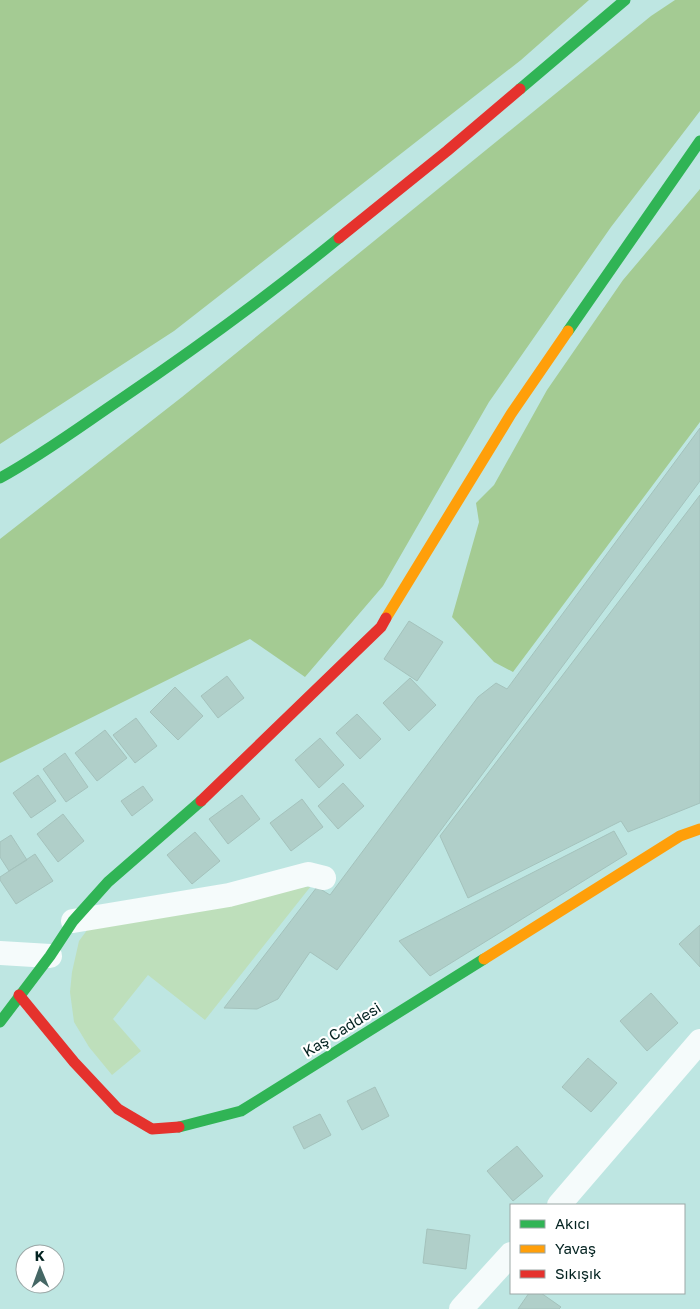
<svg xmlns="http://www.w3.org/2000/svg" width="700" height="1309" font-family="'Golos Text',sans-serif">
  <rect width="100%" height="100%" fill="#bee6e2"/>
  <path fill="#bedfbb" d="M311 886 205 1020 148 975 113 1019 141 1051 112 1075 89 1047 74 1022 70 992 72 972 79 941 93 922Z"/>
  <path fill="#a4cb93" d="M0 0H589L521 60 174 331 0 444Z
    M675 0H700V111L611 227 489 402 383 586 305 677 250 639 0 763V539L182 397 651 16Z
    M700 189V422L513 672 494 662 452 617 479 522 476 503 494 485 547 390 623 280Z"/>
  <path fill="#b0cfc9" stroke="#a4c2bc" d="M700 428V481L337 970 310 952 278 999 257 1009 224 1008 317 887 330 895 478 697 496 683 507 689Z
    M700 495V803L628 832 621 821 468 898 440 836Z
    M409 621 443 642 417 681 384 659Z
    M227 676 244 698 218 718 201 696Z
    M410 678 436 705 409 731 383 703Z
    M175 687 203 716 178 740 150 712Z
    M357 714 381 739 360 759 336 733Z
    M136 718 157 746 135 763 113 735Z
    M105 730 127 758 97 781 75 753Z
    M320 738 344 765 319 788 295 760Z
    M65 753 88 787 66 802 43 769Z
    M38 775 56 801 31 818 13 793Z
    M343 783 364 806 338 829 318 806Z
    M143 786 153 800 132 816 121 801Z
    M242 795 260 819 228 844 209 819Z
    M302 799 323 827 291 851 270 823Z
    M63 814 84 841 58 862 37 834Z
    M614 831 627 854 430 976 399 941Z
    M195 832 220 861 192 884 167 855Z
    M11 835 27 860 9 871 0 857V842Z
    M35 854 53 881 16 904 0 880V877Z
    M700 925V967L679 944Z
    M651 993 678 1023 647 1051 620 1021Z
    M588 1058 617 1083 591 1112 562 1087Z
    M375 1087 389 1116 362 1130 347 1101Z
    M320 1114 331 1135 304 1149 293 1127Z
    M517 1146 543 1176 513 1201 487 1171Z
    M427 1229 470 1235 466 1269 423 1263Z
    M529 1293H541L561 1307 559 1309H518Z"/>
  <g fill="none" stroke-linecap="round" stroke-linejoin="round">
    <path stroke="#f5fbfb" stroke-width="24" d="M73 921 229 895 308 874 324 878
      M0 953 50 956
      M559 1205 700 1041
      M461 1309 511 1254"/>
    <path stroke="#30b455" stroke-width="11" d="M520 89 625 0
      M568 331 700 141
      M0 478C42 455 81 426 121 399 196 348 269 295 339 238
      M0 1022 50 956 73 921 108 882 201 801
      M179 1127 241 1111 484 959"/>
    <path stroke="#ff9f0a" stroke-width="11" d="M386 618 511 414 568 331
      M484 959 680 836 700 829"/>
    <path stroke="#e5322d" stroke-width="11" d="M339 238 447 151 520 89
      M201 801 381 627 386 618
      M19 995 74 1062 118 1109 152 1129 179 1127"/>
  </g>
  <g text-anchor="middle" stroke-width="4.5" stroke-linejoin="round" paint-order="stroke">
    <g font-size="15" fill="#042321" stroke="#fff">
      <text transform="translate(342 1030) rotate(-32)" y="5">Kaş Caddesi</text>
    </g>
  </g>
  <rect x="510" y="1204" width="175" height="90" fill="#ffffff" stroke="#9ba7a6"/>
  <rect x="520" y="1220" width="25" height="8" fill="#30b455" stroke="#9ba7a6"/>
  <text x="555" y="1229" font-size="15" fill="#042321">Akıcı</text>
  <rect x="520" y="1245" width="25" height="8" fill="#ff9f0a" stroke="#9ba7a6"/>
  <text x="555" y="1254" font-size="15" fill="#042321">Yavaş</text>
  <rect x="520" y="1270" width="25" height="8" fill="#e5322d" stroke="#9ba7a6"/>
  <text x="555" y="1279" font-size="15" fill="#042321">Sıkışık</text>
  <g transform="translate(40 1269) rotate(359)"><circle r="24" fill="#ffffff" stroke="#9ba7a6"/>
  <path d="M0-4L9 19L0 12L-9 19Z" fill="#456765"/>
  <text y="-8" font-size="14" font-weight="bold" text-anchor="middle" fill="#042321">K</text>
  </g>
</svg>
